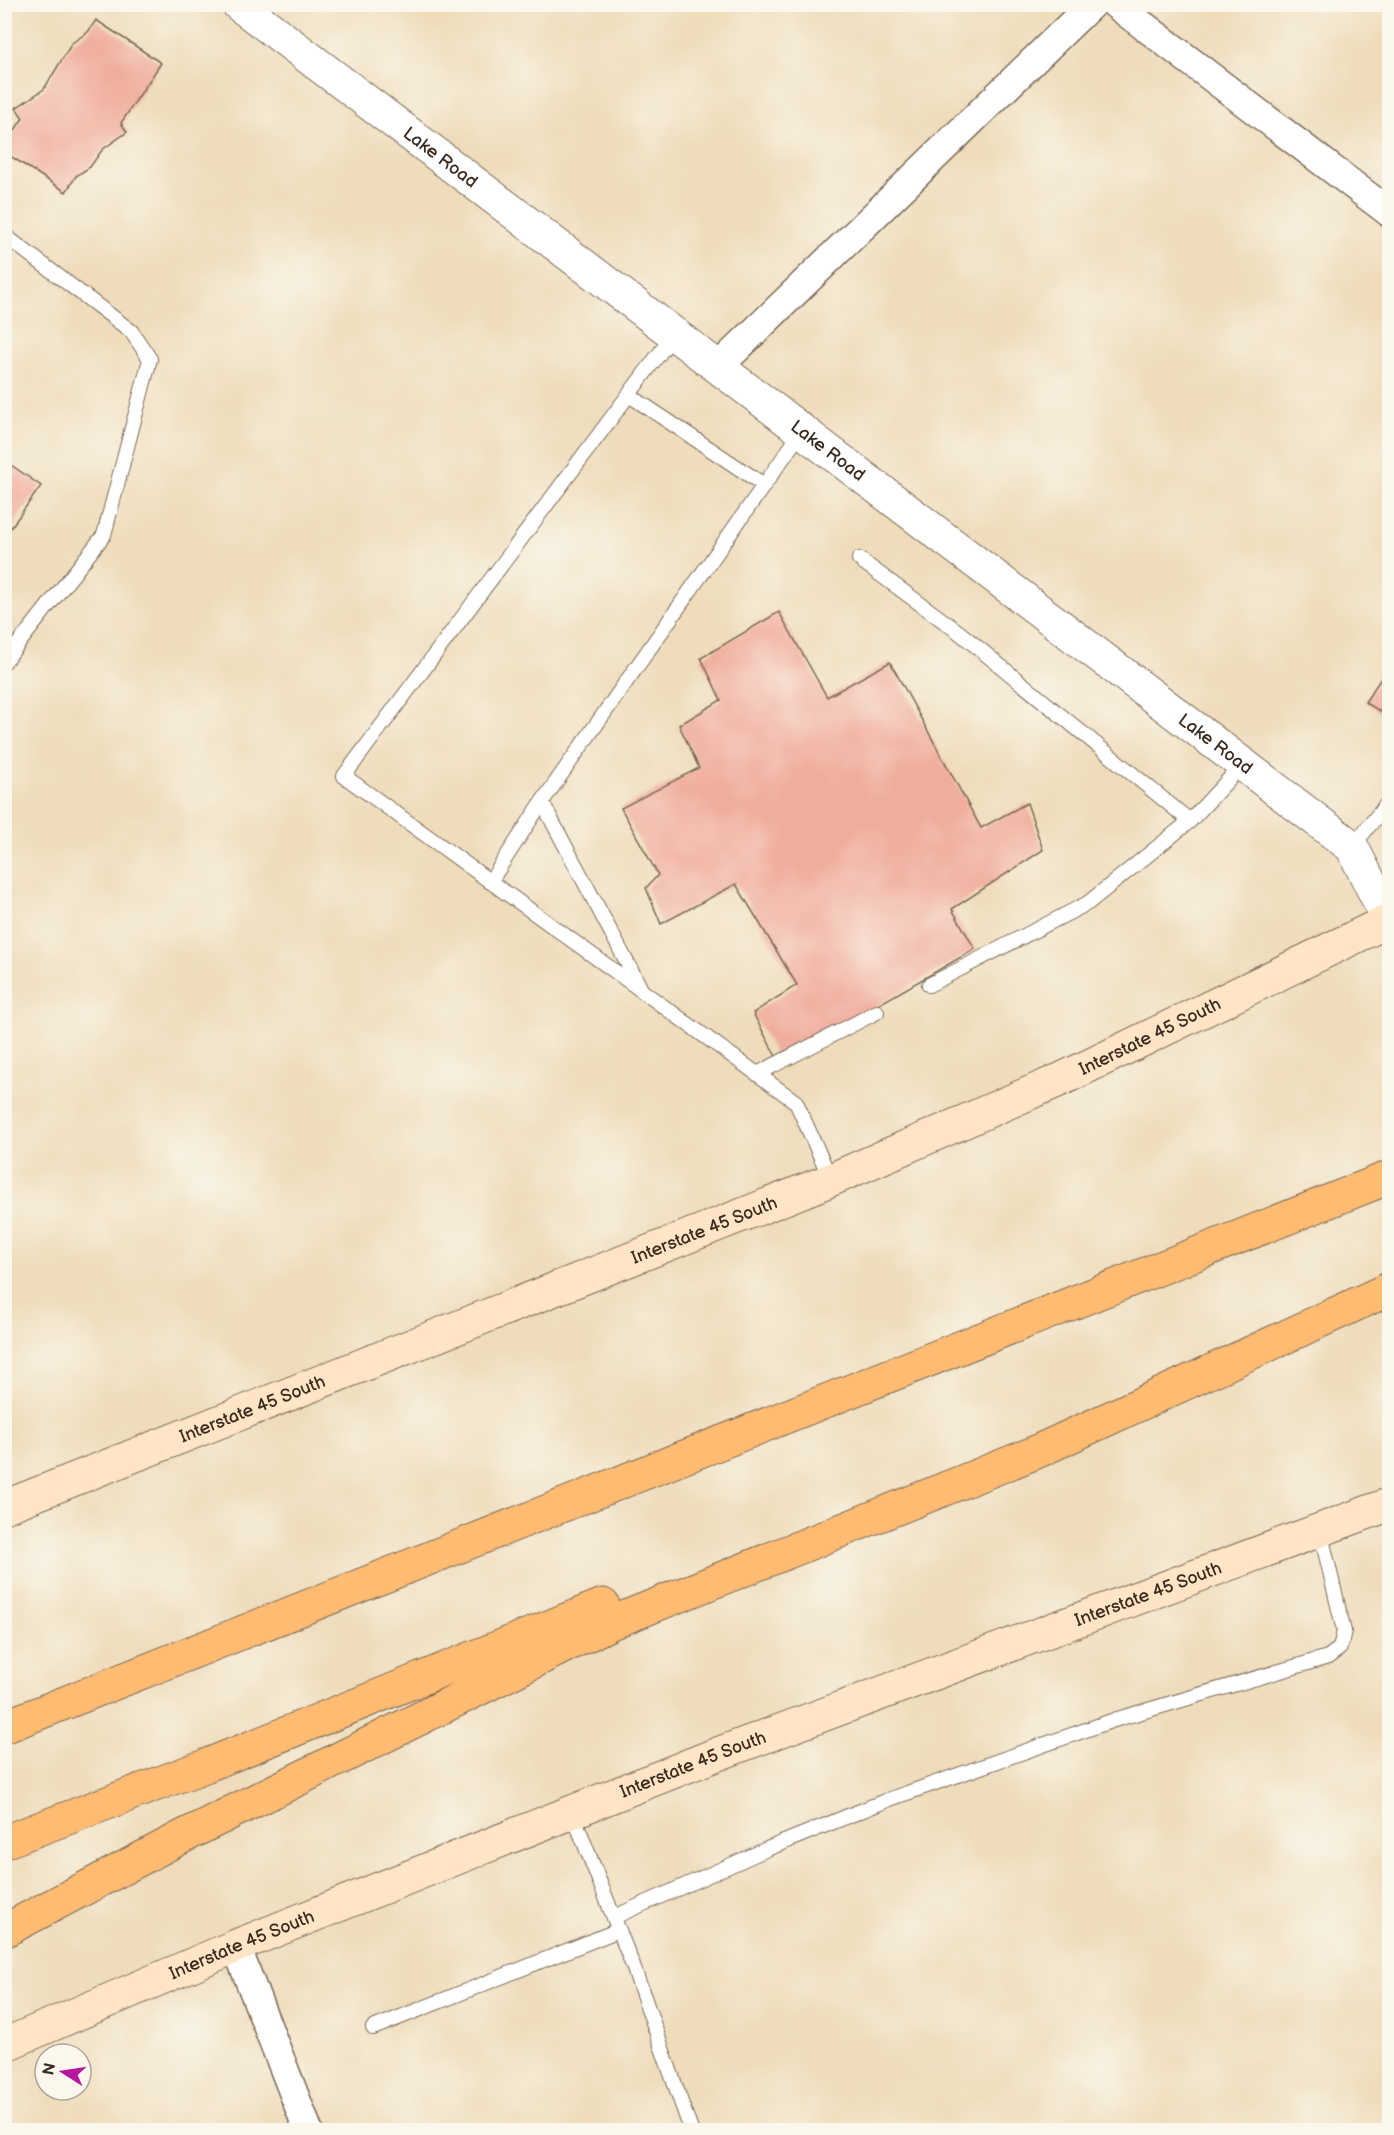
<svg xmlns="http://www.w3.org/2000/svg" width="1394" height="2135" font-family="'Balsamiq Sans',sans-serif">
  <rect width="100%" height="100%" fill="#fbf7ec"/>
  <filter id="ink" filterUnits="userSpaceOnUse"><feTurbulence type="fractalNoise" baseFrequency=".0167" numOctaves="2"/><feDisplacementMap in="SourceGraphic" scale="12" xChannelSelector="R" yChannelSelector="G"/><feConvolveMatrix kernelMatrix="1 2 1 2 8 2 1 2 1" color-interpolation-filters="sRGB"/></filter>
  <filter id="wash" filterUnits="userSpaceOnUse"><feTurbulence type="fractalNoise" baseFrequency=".008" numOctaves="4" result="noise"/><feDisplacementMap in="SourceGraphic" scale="24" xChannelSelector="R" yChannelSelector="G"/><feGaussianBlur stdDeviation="1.35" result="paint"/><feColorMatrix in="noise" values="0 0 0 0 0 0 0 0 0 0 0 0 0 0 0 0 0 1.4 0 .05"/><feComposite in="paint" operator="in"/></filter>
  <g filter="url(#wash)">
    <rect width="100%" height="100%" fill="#eedcba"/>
    <g id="blocks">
      <path fill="#f0ad9d" d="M96 20 161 63 121 123 127 132 102 150 90 167 76 176 66 192 4 152V146L23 118 16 108 44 89 72 43 88 32Z
        M4 460 41 486 4 537Z
        M779 612 827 697 890 662 981 828 1027 803 1043 850 952 909 975 949 779 1062 753 1013 797 985 736 884 661 924 646 888 658 875 621 808 699 768 679 725 721 700 701 658Z
        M1390 665V718L1365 702Z"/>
    </g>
  </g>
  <g filter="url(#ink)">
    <use href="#blocks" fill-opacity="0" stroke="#7a6855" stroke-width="1.5"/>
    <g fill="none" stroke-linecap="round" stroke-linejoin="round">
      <defs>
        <path id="service" d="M4 235 131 331 150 359 104 535 4 662
          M674 334 344 776 796 1102 831 1180
          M629 395 764 485
          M859 559 960 633 1190 821
          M1352 847 1390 800
          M490 882 542 802
          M929 985 1088 903 1190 821 1243 764
          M640 987 542 802 802 431
          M757 1074 877 1012
          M572 1812 633 1966 691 2130
          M614 1917 767 1849 890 1799 1114 1720 1328 1657 1340 1648 1344 1631 1320 1530
          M373 2028 619 1930"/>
        <path id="minor" d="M1115 4 1390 213
          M718 367 1092 4
          M236 1946 308 2130"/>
        <g id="tertiary">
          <path id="s1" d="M238 4 1352 847 1389 921"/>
        </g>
        <g id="secondary">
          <path id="s2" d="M4 1507 828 1181 1064 1078 1390 920"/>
          <path id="s3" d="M4 2045 236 1946 715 1755 1390 1504"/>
        </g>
        <path id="motorway" d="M4 1727 1390 1177
          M4 1842 205 1766 603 1605
          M4 1931 180 1838 611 1623 1034 1453 1389 1289"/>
      </defs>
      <use href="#service" stroke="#7a6855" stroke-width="16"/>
      <use href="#minor" stroke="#7a6855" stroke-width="31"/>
      <use href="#tertiary" stroke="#7a6855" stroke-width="35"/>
      <use href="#secondary" stroke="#7a6855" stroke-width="35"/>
      <use href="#motorway" stroke="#7a6855" stroke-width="35"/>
      <use href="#service" stroke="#fff" stroke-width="14"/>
      <use href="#minor" stroke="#fff" stroke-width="28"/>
      <use href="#tertiary" stroke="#fff" stroke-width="33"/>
      <use href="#secondary" stroke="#ffe4c6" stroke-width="33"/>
      <use href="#motorway" stroke="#febb71" stroke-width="33"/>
    </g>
  </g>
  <g text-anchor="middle" stroke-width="6" stroke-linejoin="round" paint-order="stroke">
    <g font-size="18" fill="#3b2a1e" stroke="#fbf7ec">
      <text dy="6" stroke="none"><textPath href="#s1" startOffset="254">Lake Road</textPath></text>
      <text dy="6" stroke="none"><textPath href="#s1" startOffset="740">Lake Road</textPath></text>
      <text dy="6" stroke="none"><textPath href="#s1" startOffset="1226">Lake Road</textPath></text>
      <text dy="6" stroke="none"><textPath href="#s2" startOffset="1239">Interstate 45 South</textPath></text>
      <text dy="6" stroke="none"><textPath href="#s2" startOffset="753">Interstate 45 South</textPath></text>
      <text dy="6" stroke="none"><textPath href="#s2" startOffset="267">Interstate 45 South</textPath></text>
      <text dy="6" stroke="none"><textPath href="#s3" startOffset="1230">Interstate 45 South</textPath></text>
      <text dy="6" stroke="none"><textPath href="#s3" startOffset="744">Interstate 45 South</textPath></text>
      <text dy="6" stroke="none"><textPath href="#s3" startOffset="258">Interstate 45 South</textPath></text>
    </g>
  </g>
  <rect width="1394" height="2135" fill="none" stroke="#fbf7ec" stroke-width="24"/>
  <g transform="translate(63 2072) rotate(282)"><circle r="28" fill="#fbf7ec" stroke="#aea59a" stroke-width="1.5"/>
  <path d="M0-4.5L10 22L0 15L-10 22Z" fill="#b5179e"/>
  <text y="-9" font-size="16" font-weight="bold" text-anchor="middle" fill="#3b2a1e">N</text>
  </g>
</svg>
